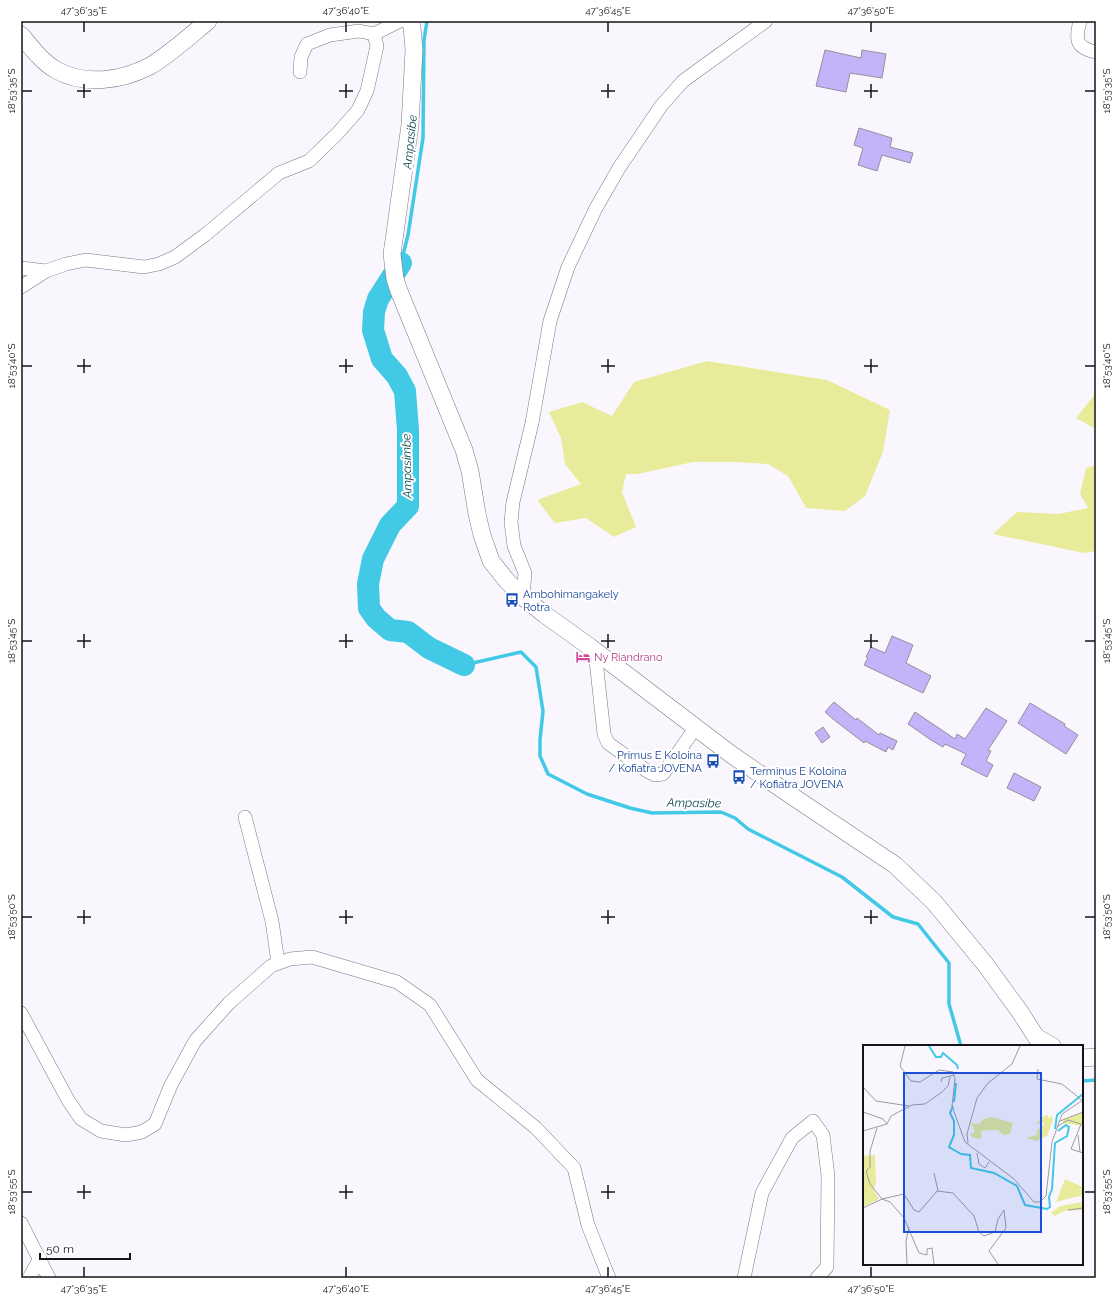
<svg xmlns="http://www.w3.org/2000/svg" width="1117" height="1299" font-family="Raleway,sans-serif">
  <rect width="100%" height="100%" fill="#faf6fe"/>
  <path fill="#e8ec9a" d="M707 361 827 380 890 410 883 452 865 496 845 511 806 508 788 476 768 464 734 462H693L638 474H626L622 492 636 527 614 537 586 518 555 523 537 500 581 484 565 464 561 438 549 412 582 402 612 416 634 382Z
    M1096 393V426L1094 428 1076 418Z
    M1096 465V551L1084 553 993 534 1017 512 1058 514 1088 508 1080 494 1086 468Z"/>
  <g fill="none" stroke-linecap="round" stroke-linejoin="round">
    <path stroke="#41c9e6" stroke-width="3.5" d="M401 263 408 235 423 138 424 40 427 21
      M464 665 521 652 536 667 543 711 540 740V756L548 774 587 794 630 808 652 813 721 812 735 818 748 829 842 877 893 917 918 924 949 963V1004L961 1046
      M1082 1081 1096 1080"/>
    <path stroke="#41c9e6" stroke-width="22" d="M401 263 378 299 374 312 373 330 382 359 397 376 405 391 408 430V506L390 525 373 559 368 584 369 608 376 618 390 630 408 632 429 648 464 665"/>
  </g>
  <path fill="#c3b4f9" stroke="#92909b" d="M825 50 861 58 862 50 886 54 882 78 850 73 846 92 816 86Z
    M859 128 892 138 890 147 913 153 910 163 882 155 877 171 858 165 863 148 854 145Z
    M892 636 913 645 906 663 931 676 923 693 864 665 868 658 866 657 871 647 885 653Z
    M834 702 856 720 857 718 879 735 880 733 897 741 893 750 888 747 886 752 865 741 864 743 833 719 825 712Z
    M1030 703 1065 724 1064 726 1078 735 1066 754 1018 723Z
    M986 708 1007 721 988 750 991 751 986 761 993 765 987 777 961 764 966 754 945 744 943 747 931 740 908 724 915 712 955 739 957 734 965 739Z
    M823 727 830 737 822 743 815 733Z
    M1014 773 1041 787 1034 801 1007 788Z"/>
  <g fill="none" stroke-linecap="round" stroke-linejoin="round">
    <defs>
      <path id="minor" d="M1080 21C1075 40 1076 48 1096 52
        M300 72 301 57 307 44 330 35 359 31 374 34 400 21
        M21 268 46 271
        M21 287 46 271 66 264 86 260 144 267 159 264 175 257 205 235 279 173 309 161 338 133 358 110 367 91 377 46 374 34
        M523 597 525 573 514 546 511 522 513 502 532 423 550 321 568 267 596 208 619 168 661 106 683 81 766 21
        M595 651 604 734 608 743 647 771 655 775 663 774 696 727
        M245 817 272 921 278 963
        M21 1013 68 1100 81 1119 101 1131 126 1135 142 1132 155 1124 171 1085 195 1041 229 1003 271 966 290 959 312 957 397 982 430 1005 477 1080 536 1128 574 1168 588 1225 609 1278
        M21 1223 49 1278
        M29 1278 40 1258
        M744 1278 762 1193 792 1138 813 1121 823 1135 828 1176 827 1267 817 1278"/>
      <path id="major" d="M410 21 412 27 414 50 410 125 392 254 395 279 399 291 464 450 470 471 477 514 482 535 491 561 507 581 523 597 544 614 590 647 732 755 792 796 895 865 934 902 985 964 1020 1012 1036 1037 1052 1046
        M21 35C31 47 42 62 56 70 85 86 121 81 150 66 169 55 191 35 208 21
        M1082 1058 1096 1057"/>
    </defs>
    <use href="#minor" stroke="#7b7681" stroke-width="14"/>
    <use href="#major" stroke="#7b7681" stroke-width="18"/>
    <use href="#minor" stroke="#fff" stroke-width="13"/>
    <use href="#major" stroke="#fff" stroke-width="17"/>
  </g>
  <path fill="none" stroke="#151418" stroke-width="1.5" d="M84 22V32M346 22V32M608 22V32M871 22V32M84 84V98M346 84V98M608 84V98M871 84V98M22 91H32M77 91H91M339 91H353M601 91H615M864 91H878M1085 91H1095M84 359V373M346 359V373M608 359V373M871 359V373M22 366H32M77 366H91M339 366H353M601 366H615M864 366H878M1085 366H1095M84 634V648M346 634V648M608 634V648M871 634V648M22 641H32M77 641H91M339 641H353M601 641H615M864 641H878M1085 641H1095M84 910V924M346 910V924M608 910V924M871 910V924M22 917H32M77 917H91M339 917H353M601 917H615M864 917H878M1085 917H1095M84 1185V1199M346 1185V1199M608 1185V1199M22 1192H32M77 1192H91M339 1192H353M601 1192H615M1085 1192H1095M84 1267V1277M346 1267V1277M608 1267V1277M871 1267V1277"/>
  <defs>
    <symbol id="bus-bare" viewBox="-9 -9 18 18"><path d="M-5-6H5V4H4V6H2V4H-2V6H-4V4H-5ZM-3.5-4V0h7V-4ZM-3.5 1.2v1.5H-2V1.2ZM2 1.2v1.5H3.5V1.2Z" fill="#1a4fb4" stroke="#fff" stroke-width="2.5" paint-order="stroke"/></symbol>
    <symbol id="hotel-bare" viewBox="-9 -9 18 18"><path d="M-6-4.5h1.5V1H6V5H4.5V3h-9V5H-6ZM-4 0a1.8 1.8 0 1 1 3.6 0ZM.5 0V-2.5h3Q6-2.5 6 0Z" fill="#d1479c" stroke="#fff" stroke-width="2.5" paint-order="stroke"/></symbol>
  </defs>
  <g fill-rule="evenodd">
    <use href="#bus-bare" x="502" y="590" width="20" height="20"/>
    <use href="#hotel-bare" x="573" y="647" width="20" height="20"/>
    <use href="#bus-bare" x="703" y="751" width="20" height="20"/>
    <use href="#bus-bare" x="729" y="767" width="20" height="20"/>
  </g>
  <g text-anchor="middle" stroke-width="4" stroke-linejoin="round" paint-order="stroke">
    <g font-size="11" fill="#164399" stroke="#fff" text-anchor="start">
      <text x="523" y="598">Ambohimangakely<tspan x="523" dy="13">Rotra</tspan></text>
      <text x="702" y="759" text-anchor="end">Primus E Koloina<tspan x="702" dy="13">/ Kofiatra JOVENA</tspan></text>
      <text x="750" y="775">Terminus E Koloina<tspan x="750" dy="13">/ Kofiatra JOVENA</tspan></text>
    </g>
    <g font-size="11" fill="#b23c85" stroke="#fff" text-anchor="start">
      <text x="594" y="661">Ny Riandrano</text>
    </g>
    <g font-size="12" font-style="italic" fill="#0f4a56" stroke="#fff">
      <text transform="translate(410 142) rotate(-84)" y="4">Ampasibe</text>
      <text transform="translate(407 466) rotate(-91)" y="4">Ampasimbe</text>
      <text transform="translate(694 803) rotate(1)" y="4">Ampasibe</text>
    </g>
  </g>
  <g transform="translate(863 1045)">
    <rect width="220" height="220" fill="#faf6fe"/>
    <path d="M220 68V81L200 78V74ZM182 70H185V73L189 71 190 75 184 91 174 96 163 93 174 90V85L181 80 180 78 173 79ZM128 72 150 78 147 89 140 90 135 85H126L118 86 119 92 116 94 109 92 107 89 112 87 108 78 116 79 119 75ZM12 110 13 139 10 144 16 154 0 162V127L3 125 0 124V111ZM202 134 220 142V150L193 157ZM220 157V165L201 166 192 171 188 168 197 161Z" fill="#e8ec9a"/>
    <path fill="none" stroke="#41c9e6" stroke-width="2" d="M66 1 73 12H78L80 8 94 20 95 24M91 57 93 38M90 61 87 68 91 76V90L86 102 98 109M192 84 194 70 220 49M98 109 107 110 108 123 131 128 154 141 162 160 184 164 187 162 186 152 189 144 192 98 204 91 206 82 203 80 195 86"/>
    <path fill="none" stroke="#9e9ca2" stroke-width="1" d="M42 1 37 21 48 36 57 37 76 25 90 27 92 34 89 61 102 97 151 134 171 157H177L183 151 189 97 199 69 220 55M175 24 174 34 199 39 220 56M78 37 79 33 91 30M0 42 13 56 46 61M0 67 20 74 24 79 0 86M197 76 220 67M24 79 28 71 49 60 62 59 79 47 85 41 87 32M195 81 205 75 218 79 208 104 220 108M14 83 7 106V122L3 126 7 139 19 154 41 149 51 165 56 167 74 146 90 148 111 171 116 187 121 191 132 187 135 174 141 165 143 183 126 206 135 219M215 90 217 107M105 98 104 89 114 53 125 38 149 19 157 1M114 108 116 119 122 123 126 117M71 128 75 146M0 163 19 154 27 157 41 173 56 208 64 210V204L69 203 71 219M205 165 220 163M44 219 43 196 46 182"/>
    <path fill="#1d4ed8" fill-opacity="0.15" stroke="#1d4ed8" stroke-width="2" d="M41 28H178V187H41Z"/>
    <rect width="220" height="220" fill="none" stroke="#151418" stroke-width="2"/>
  </g>
  <rect width="1117" height="1299" fill="none" stroke="#ffffff" stroke-width="44"/>
  <path d="M40 1253v6h90v-6" fill="none" stroke="#151418" stroke-width="2"/>
  <text x="46" y="1253" font-size="12" fill="#151418" stroke="#ffffff" stroke-width="3" paint-order="stroke">50 m</text>
  <rect x="22" y="22" width="1073" height="1255" fill="none" stroke="#151418" stroke-width="1.5"/>
  <g font-size="10" text-anchor="middle" fill="#151418">
    <text x="84" y="14">47°36'35"E</text>
    <text x="346" y="14">47°36'40"E</text>
    <text x="608" y="14">47°36'45"E</text>
    <text x="871" y="14">47°36'50"E</text>
    <text transform="translate(11 91) rotate(-90)" y="4">18°53'35"S</text>
    <text transform="translate(1106 91) rotate(-90)" y="4">18°53'35"S</text>
    <text transform="translate(11 366) rotate(-90)" y="4">18°53'40"S</text>
    <text transform="translate(1106 366) rotate(-90)" y="4">18°53'40"S</text>
    <text transform="translate(11 641) rotate(-90)" y="4">18°53'45"S</text>
    <text transform="translate(1106 641) rotate(-90)" y="4">18°53'45"S</text>
    <text transform="translate(11 917) rotate(-90)" y="4">18°53'50"S</text>
    <text transform="translate(1106 917) rotate(-90)" y="4">18°53'50"S</text>
    <text transform="translate(11 1192) rotate(-90)" y="4">18°53'55"S</text>
    <text transform="translate(1106 1192) rotate(-90)" y="4">18°53'55"S</text>
    <text x="84" y="1292">47°36'35"E</text>
    <text x="346" y="1292">47°36'40"E</text>
    <text x="608" y="1292">47°36'45"E</text>
    <text x="871" y="1292">47°36'50"E</text>
  </g>
</svg>
